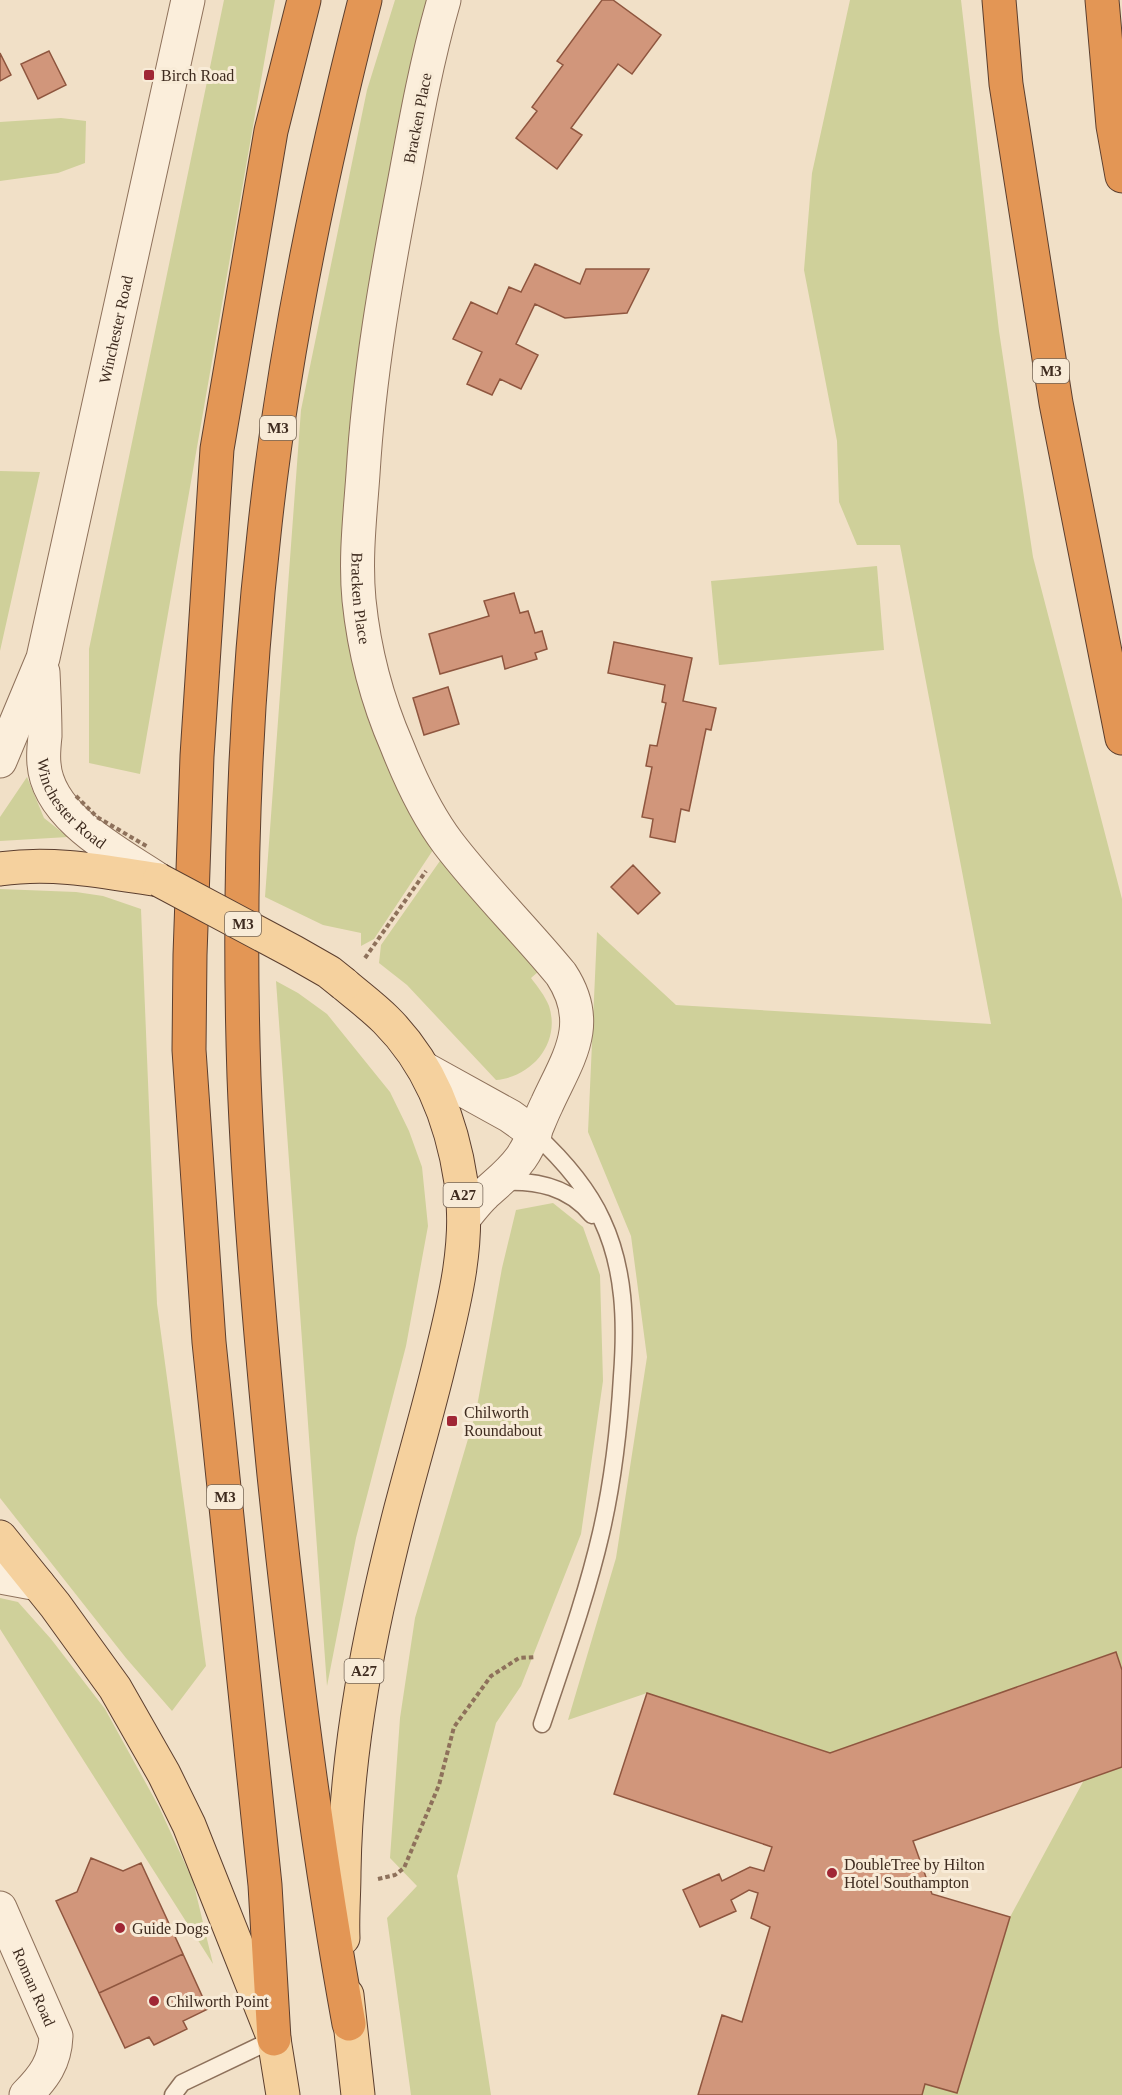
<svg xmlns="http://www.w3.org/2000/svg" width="1122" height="2095" font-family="Georgia,serif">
  <rect width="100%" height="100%" fill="#f1e0c7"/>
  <path fill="#cfd09a" d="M224 0H275L140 774 89 763V649Z
    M395 0H437L404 111 353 655 369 722 392 773 435 847 374 939 361 946V933L323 925 265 897 301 410 367 90Z
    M850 0H961L999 331 1033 557 1122 899V1670L1115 1652 830 1753 647 1693 568 1720 616 1558 647 1357 631 1236 588 1132 597 932 676 1005 991 1024 900 545H857L839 502 837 441 804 270 812 173Z
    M61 118 86 121 85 163 58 173 0 181V122Z
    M0 471 40 472 0 651Z
    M877 566 884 650 719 665 711 581Z
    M27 777 44 818 68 837 0 841V817Z
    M442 858 539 971 531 978C538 987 545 996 549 1006 561 1043 532 1077 496 1080L407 985 379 963 381 945Z
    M0 889 76 892 103 896 141 909 157 1304 206 1666 172 1711 126 1658 0 1498Z
    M276 981 298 993 327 1014 390 1092 409 1131 422 1167 428 1226 406 1346 356 1538 327 1686Z
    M553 1203 583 1227 600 1275 603 1381 581 1534 521 1686 496 1723 457 1876 491 2095H411L387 1918 417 1886 390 1858 400 1718 415 1618 476 1412 502 1268 516 1210Z
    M0 1598 18 1602 51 1639 105 1709 159 1807 193 1881 213 1964 0 1629Z
    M1122 1767V2095H922L925 2084 957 2093 1010 1917 1084 1780Z"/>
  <path fill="#d1967b" stroke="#8f563f" stroke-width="1.5" d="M602 0H613L661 35 632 74 618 64 571 128 582 135 557 169 516 138 537 111 532 107 563 65 557 61Z
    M49 51 66 85 38 99 21 64Z
    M0 53 11 75 0 81Z
    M535 264 580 284 586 269H649L627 313 565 318 535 304 516 344 538 355 521 389 500 379 492 395 467 384 482 352 453 339 471 302 497 314 509 287 521 292Z
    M514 593 520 613 528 611 535 633 542 631 547 649 535 653 537 659 505 669 502 656 440 674 429 634 489 616 484 601Z
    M614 642 692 658 683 701 716 708 711 730 706 729 689 811 681 809 675 842 650 837 653 819 642 817 652 767 646 766 650 745 657 746 666 703 662 702 665 685 608 673Z
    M448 687 459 724 424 735 413 698Z
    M633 865 660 893 638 914 611 887Z
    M1116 1652 1122 1670V1767L913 1841 932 1894 1010 1917 957 2093 925 2084 922 2095H698L722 2015 742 2022 770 1927 751 1918 758 1893 749 1890 731 1900 736 1911 700 1927 683 1890 719 1874 722 1881 750 1867 764 1871 772 1847 614 1794 647 1693 830 1753Z
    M91 1858 123 1871 141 1863 183 1954 99 1993 56 1901 77 1892Z
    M183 1954 208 2009 183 2021 187 2029 154 2045 149 2037 125 2048 99 1993Z"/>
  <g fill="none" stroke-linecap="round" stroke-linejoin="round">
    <defs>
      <path id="service" d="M535 1134C561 1158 587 1187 602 1220 625 1269 626 1323 622 1376 619 1429 613 1481 601 1533 586 1598 563 1661 542 1724
        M502 1182C537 1180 569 1187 592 1215
        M173 2095 182 2083 274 2039"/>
      <g id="minor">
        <path id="s1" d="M444 0C427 59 416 119 405 179 386 277 369 375 363 474 360 516 355 558 359 600 364 649 377 700 397 746 410 779 427 815 448 843 483 889 525 930 561 974 594 1024 568 1058 547 1104 538 1122 533 1141 521 1158 511 1172 498 1182 485 1194 477 1201 471 1210 464 1218"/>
        <path d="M425 1069 510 1116 535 1134"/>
        <path d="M0 1577 38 1584"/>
        <path id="s2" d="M0 1908 56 2036C55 2062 44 2077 26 2095"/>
      </g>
      <g id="tertiary">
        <path id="s3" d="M43 672C44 693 45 715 45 736 44 745 43 755 44 764 48 818 119 853 159 880"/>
        <path id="s4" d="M0 761 43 658 188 0"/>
      </g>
      <path id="primary" d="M0 869C54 861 106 872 159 880
        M0 1537 55 1605 115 1688 164 1774 189 1825 274 2039 283 2095
        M343 1938C342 1916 344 1894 344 1872 346 1748 370 1628 401 1508 414 1458 429 1408 441 1357 455 1301 470 1240 461 1182 452 1122 430 1064 386 1020 373 1007 358 996 344 984
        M347 1995 358 2095"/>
      <path id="motorway" d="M999 0 1006 84 1056 403 1122 738
        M1102 0 1113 126 1122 176
        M349 2024C316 1842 293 1659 274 1475 261 1343 249 1210 244 1077 238 896 244 713 264 534 283 353 320 176 365 0
        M274 2039 265 1885 209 1342 189 1050 190 955 197 756 217 449 271 131 304 0"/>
    </defs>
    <use href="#service" stroke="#8e715b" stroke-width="19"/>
    <use href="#minor" stroke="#8e715b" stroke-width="35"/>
    <use href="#tertiary" stroke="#8e715b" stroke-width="35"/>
    <use href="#primary" stroke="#5c3f2f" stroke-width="35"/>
    <use href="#motorway" stroke="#5c3f2f" stroke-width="35"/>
    <path stroke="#8e715b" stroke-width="4" stroke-dasharray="4.5 3" stroke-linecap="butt" d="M365 958 426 871
      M378 1879 395 1875 404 1868 439 1785 454 1727 491 1676 519 1658 536 1657"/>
    <use href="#service" stroke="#fbeedb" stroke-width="16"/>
    <use href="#minor" stroke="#fbeedb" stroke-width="33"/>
    <use href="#tertiary" stroke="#fbeedb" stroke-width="33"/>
    <use href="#primary" stroke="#f5d19e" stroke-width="33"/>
    <use href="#motorway" stroke="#e39655" stroke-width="33"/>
    <defs>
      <path id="primary-bridge" d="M159 880 294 952 329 972 344 984"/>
    </defs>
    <use href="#primary-bridge" stroke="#5c3f2f" stroke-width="35" stroke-linecap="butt"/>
    <path stroke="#8e715b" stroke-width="4" stroke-dasharray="4.5 3" stroke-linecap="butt" d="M76 796 97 817 148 847"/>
    <use href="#primary-bridge" stroke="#f5d19e" stroke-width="33"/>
  </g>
  <g fill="#a02735" stroke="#f8ebd7" stroke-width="2">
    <rect x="143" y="69" width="12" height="12" rx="3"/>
    <rect x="446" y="1415" width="12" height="12" rx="3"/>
    <circle cx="832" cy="1873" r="6"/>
    <circle cx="120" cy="1928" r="6"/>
    <circle cx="154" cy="2001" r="6"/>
  </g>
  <g text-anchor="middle" stroke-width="6" stroke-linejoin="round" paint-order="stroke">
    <g fill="#f8ebd7" stroke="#766556" stroke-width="1.5">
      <rect x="1033" y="359" width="36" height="24" rx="4.5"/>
      <rect x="260" y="416" width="36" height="24" rx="4.5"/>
      <rect x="225" y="912" width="36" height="24" rx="4.5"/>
      <rect x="443.5" y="1183" width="39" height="24" rx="4.5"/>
      <rect x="207" y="1485" width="36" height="24" rx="4.5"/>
      <rect x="344.5" y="1659" width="39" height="24" rx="4.5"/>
    </g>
    <g font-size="15" font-weight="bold" fill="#3e2b1f">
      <text x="1051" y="376">M3</text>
      <text x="278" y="433">M3</text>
      <text x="243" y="929">M3</text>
      <text x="463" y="1200">A27</text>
      <text x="225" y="1502">M3</text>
      <text x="364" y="1676">A27</text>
    </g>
    <g font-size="16" fill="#3e2b1f" stroke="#f8ebd7" text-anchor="start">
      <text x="161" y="81">Birch Road</text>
      <text x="464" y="1418">Chilworth<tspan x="464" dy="18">Roundabout</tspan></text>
      <text x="844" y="1870">DoubleTree by Hilton<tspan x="844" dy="18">Hotel Southampton</tspan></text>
      <text x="132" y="1934">Guide Dogs</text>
      <text x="166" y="2007">Chilworth Point</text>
    </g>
    <g font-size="16" fill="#3e2b1f" stroke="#f8ebd7">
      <text transform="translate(417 118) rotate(-79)" y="6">Bracken Place</text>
      <text dy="6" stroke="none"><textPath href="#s4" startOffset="448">Winchester Road</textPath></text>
      <text dy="6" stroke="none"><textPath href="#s1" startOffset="606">Bracken Place</textPath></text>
      <text dy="6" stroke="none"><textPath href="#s3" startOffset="141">Winchester Road</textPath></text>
      <text dy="6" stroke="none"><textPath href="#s2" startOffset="86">Roman Road</textPath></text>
    </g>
  </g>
</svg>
